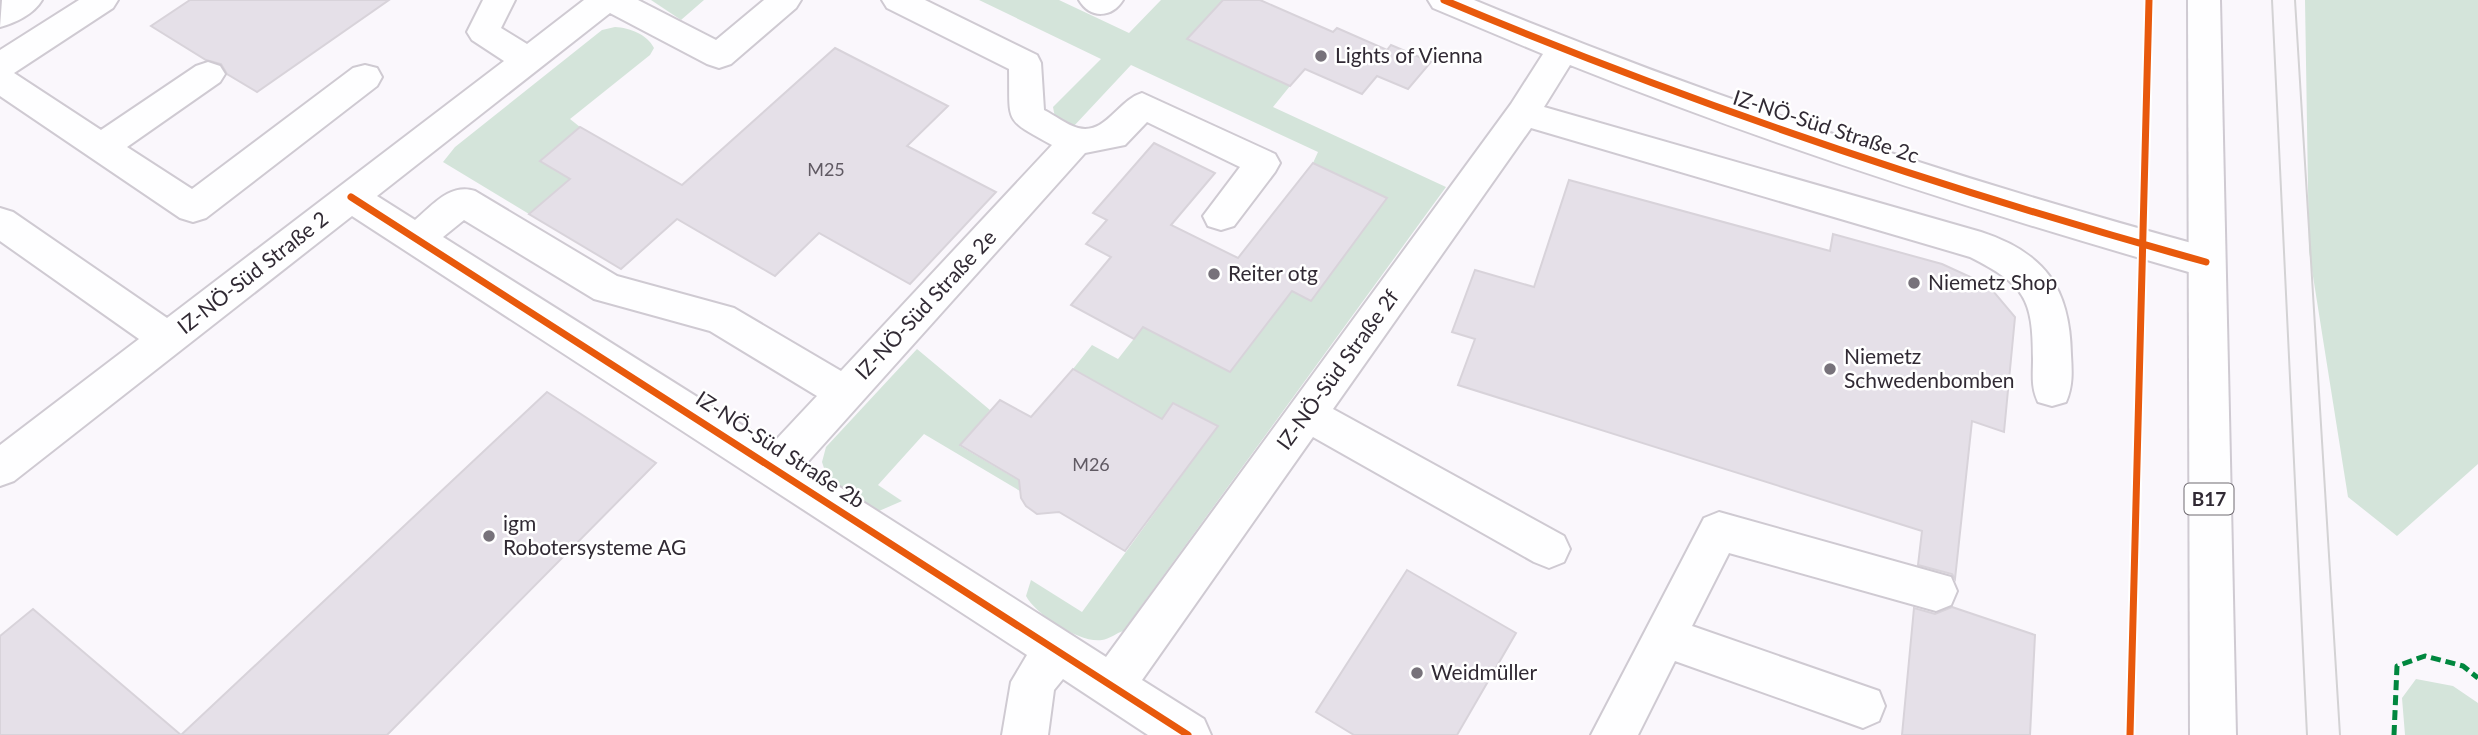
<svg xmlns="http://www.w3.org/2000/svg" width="2478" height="735" font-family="Lato,sans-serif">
  <rect width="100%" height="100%" fill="#faf7fc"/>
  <path fill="#d4e4da" d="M651 0H704L681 20Z
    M979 0H1059L1129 33 1161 0H1223L1187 39 1290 86 1273 107 1446 187 1123 631C1117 633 1109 639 1102 640 1081 644 1035 614 1026 596L1031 580 1082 612 1218 426 1174 403 1162 419 1073 369 1092 345 1118 359 1143 327 1230 372 1292 291 1311 300 1387 198 1313 163 1318 152 1131 65 1073 127 1056 123 1053 107 1101 59Z
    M2305 0H2478V464L2397 536 2348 497 2309 251Z
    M615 27C630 28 647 34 654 48L650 55 570 119 580 127 540 161 570 179 529 214 443 162 455 147 602 30Z
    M917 349 990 410 960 446 1025 484 1020 491 924 434 878 485 902 501 879 511 828 480 822 462 826 447Z
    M2416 679 2453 686 2478 703V735H2405L2402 698Z"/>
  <path fill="#e5e0e8" stroke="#d8d3da" stroke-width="2" d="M190 0H389L257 92 227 74 221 64 206 60 151 26Z
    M1223 0H1260L1333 32 1337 28 1387 50 1391 45 1431 62 1408 89 1377 76 1362 94 1305 69 1290 86 1187 39Z
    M835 48 948 106 907 146 996 192 910 284 819 233 775 276 677 219 621 269 529 214 570 179 540 161 580 127 682 185Z
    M1154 143 1215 173 1171 225 1238 258 1313 163 1387 198 1311 301 1292 291 1230 372 1143 327 1134 339 1071 305 1111 257 1086 244 1107 220 1093 213Z
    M1569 180 1830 251 1833 234 1942 264 1988 285 2015 317 2004 432 1972 421 1955 579 1952 574 1918 565 1922 531 1458 385 1475 339 1452 332 1475 270 1534 287Z
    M1073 369 1162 419 1173 403 1218 426 1125 551 1059 512 1037 514 1026 506 1021 498 1019 480 960 445 1000 400 1031 417Z
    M547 392 656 463 387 735H0V636L33 609 181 735Z
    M1407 570 1516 633 1457 735H1354L1316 712Z
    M1952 607 2035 635 2030 735H1902L1914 608 1935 614Z"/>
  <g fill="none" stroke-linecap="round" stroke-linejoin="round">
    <defs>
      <path id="minor" d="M2 0H42C34 14 15 23 0 27Z
        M79 0H118L113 8 14 73 101 130 196 66 208 62 220 66 225 74 220 82 127 147 192 189 353 68 365 65 377 68 382 77 377 86 206 218 193 222 180 218 0 96V50Z
        M483 0H515L501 28 527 44 584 0H638L716 40 764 0H801L796 8 731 64 719 68 707 64 610 13 377 196 415 220C433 205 450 183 475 191L617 276 734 308 841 371 1052 145C1003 118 1010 124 1009 69L887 8 882 0H925L1037 55 1041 63 1044 110C1054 115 1067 125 1078 128 1106 135 1118 100 1142 93L1275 154 1280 163 1275 172 1234 226 1221 230 1208 226 1203 216 1240 167 1147 122 1125 145 1085 153 805 465 1106 657 1511 104 1543 54 1433 8 1428 0H1474C1713 99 1957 179 2206 247L2219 252 2224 262 2219 272 2206 277C1991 216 1778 148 1570 65L1544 107 1981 232C2045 253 2070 288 2071 355 2072 371 2073 386 2066 402L2052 406 2038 402C2031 387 2033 375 2033 359 2033 298 2025 285 1970 257L1531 128 1333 409 1564 536 1570 549 1564 562 1549 568 1534 562 1313 437 1142 680 1204 719 1211 735H1148L1063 679 1054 690 1048 735H1002L1011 682 1027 655 352 216 14 481 0 486V445L139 339 0 241V208L13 212 167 318 504 61 472 40 467 32ZM464 220 594 299 710 331 817 396 772 444 443 237Z
        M1079 0H1123C1112 18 1090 19 1079 0Z
        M1719 512 1951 577 1957 591 1951 605 1936 611 1729 553 1692 626 1879 691 1885 706 1879 721 1863 728 1675 661 1638 735H1591L1704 518Z"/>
      <path id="major" d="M2188 0H2220L2236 735H2190Z"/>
    </defs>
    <use href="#minor" stroke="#cfcad2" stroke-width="4"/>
    <use href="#major" stroke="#cfcad2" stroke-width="4"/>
    <use href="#minor" fill="#fefeff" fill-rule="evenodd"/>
    <use href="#major" fill="#fefeff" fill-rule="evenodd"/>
    <path stroke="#d3d2d4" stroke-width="2" d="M2272 0 2307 735
      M2295 0 2340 735"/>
    <path stroke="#00873e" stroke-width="5" stroke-dasharray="10 5" stroke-linecap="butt" d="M2394 735 2397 666 2425 656 2463 666 2478 678"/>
    <defs>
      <path id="cycleway" d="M1444 0C1693 105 1946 190 2206 262
        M351 197 1188 735
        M2130 735 2149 0"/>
    </defs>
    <use href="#cycleway" stroke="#fff" stroke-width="11"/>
    <use href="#cycleway" stroke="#e8590c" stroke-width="7"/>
  </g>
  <g fill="#77727a" stroke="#fff" stroke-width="2.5">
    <circle cx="1321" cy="56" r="7"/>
    <circle cx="1214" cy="274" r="7"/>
    <circle cx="1914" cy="283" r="7"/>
    <circle cx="1830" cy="369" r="7"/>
    <circle cx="489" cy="536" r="7"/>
    <circle cx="1417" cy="673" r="7"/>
  </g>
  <g text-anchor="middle" stroke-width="5" stroke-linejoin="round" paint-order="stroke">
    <g font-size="18" fill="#605a63">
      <text x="826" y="176">M25</text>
      <text x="1091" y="471">M26</text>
    </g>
    <rect fill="#fff" stroke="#6f6a71" stroke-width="2" x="2184.5" y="483.5" width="49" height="31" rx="5"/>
    <g font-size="19" font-weight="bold" fill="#312a34">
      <text x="2209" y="506">B17</text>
    </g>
    <g font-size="21" fill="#312a34" stroke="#fff" text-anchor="start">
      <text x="1335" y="63">Lights of Vienna</text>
      <text x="1228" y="281">Reiter otg</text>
      <text x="1928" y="290">Niemetz Shop</text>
      <text x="1844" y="364">Niemetz<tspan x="1844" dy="24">Schwedenbomben</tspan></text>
      <text x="503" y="531">igm<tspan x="503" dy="24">Robotersysteme AG</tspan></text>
      <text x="1431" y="680">Weidmüller</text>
    </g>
    <g font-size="21" fill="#312a34" stroke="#fff">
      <text transform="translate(1826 127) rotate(18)" y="7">IZ-NÖ-Süd Straße 2c</text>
      <text transform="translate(253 273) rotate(-38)" y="7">IZ-NÖ-Süd Straße 2</text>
      <text transform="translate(926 305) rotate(-47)" y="7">IZ-NÖ-Süd Straße 2e</text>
      <text transform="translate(1338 370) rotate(-54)" y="7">IZ-NÖ-Süd Straße 2f</text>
      <text transform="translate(780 450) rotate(33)" y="7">IZ-NÖ-Süd Straße 2b</text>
    </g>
  </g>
</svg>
